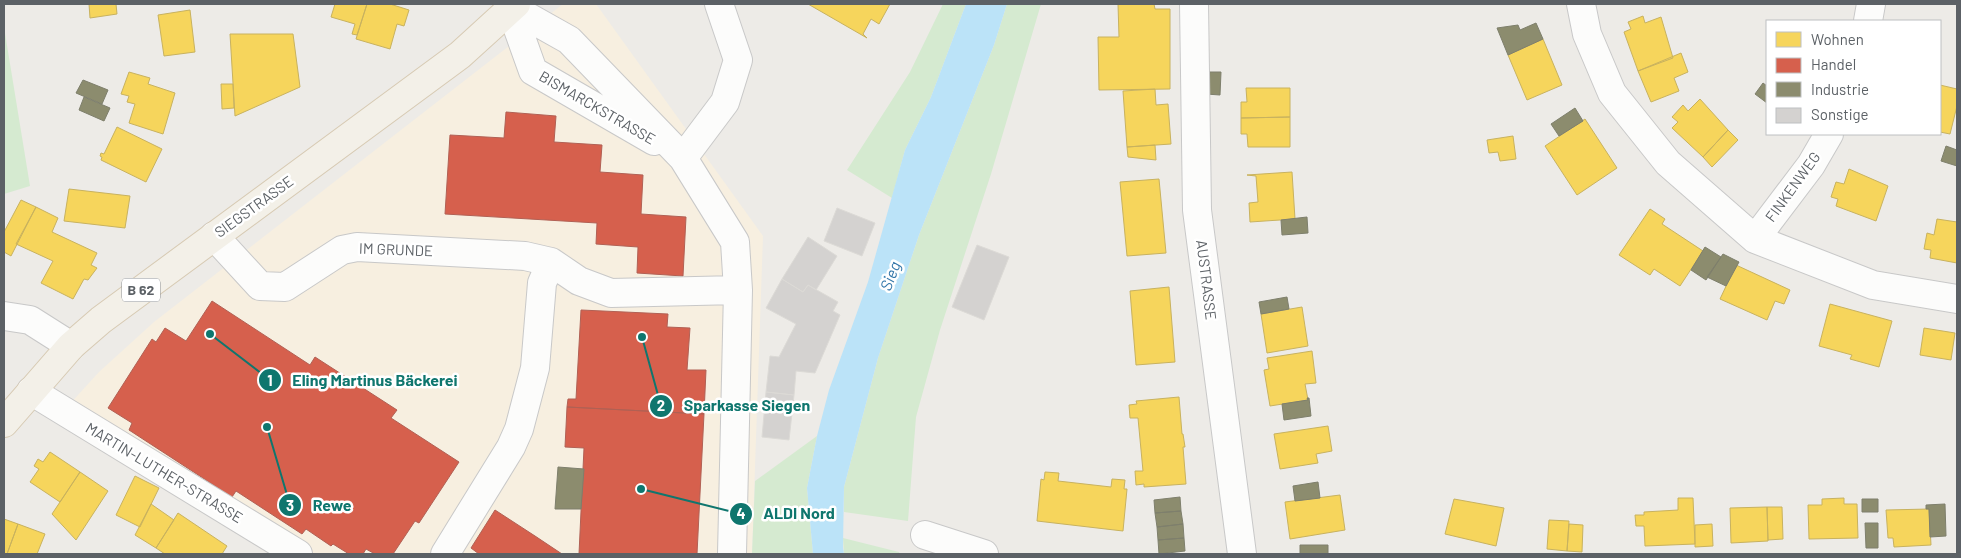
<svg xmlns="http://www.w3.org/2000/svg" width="1961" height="558" font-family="Barlow,sans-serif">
  <rect width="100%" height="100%" fill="#edebe7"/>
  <path fill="#f7efe0" d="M563 4H596L763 236 752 554H287L57 418 99 372 154 322Z"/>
  <path fill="#d5ead0" d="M943 4H966L931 97 905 150 892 198 847 170 910 72Z
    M1007 4H1041L991 174 940 330 916 417 908 521 844 512V487L878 358 919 235 994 45Z
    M4 27 30 186 4 194Z
    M817 436 807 488 813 554H752L755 481Z
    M843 538 899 552 900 554H844Z"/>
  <path fill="#bbe3f8" d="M966 4H1007L994 45 919 235 878 358 844 487 843 547 844 554H813L807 488 817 436 829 390 868 282 905 150 931 97Z"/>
  <path fill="#f6d55c" stroke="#c8b25f" d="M89 4H116L117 14 90 18Z
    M335 4H367L357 35 352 34 355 24 331 17Z
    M367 4H390L409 10 404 26 397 24 390 49 356 39Z
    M808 4H890L879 24 871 19 863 34 867 38Z
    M1118 4H1154L1155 9H1170V89L1099 90 1098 37H1119Z
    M190 10 195 52 164 56 158 15Z
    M1643 16 1645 23 1661 17 1673 58 1638 71 1624 32 1631 29 1628 22Z
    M230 34H293L300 87 235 116Z
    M1543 39 1562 85 1527 100 1508 55Z
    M1681 53 1688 72 1674 78 1679 91 1651 102 1638 71Z
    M129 72 150 78 148 84 175 93 163 134 129 123 135 104 127 102 129 96 121 94Z
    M221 84H233L234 108 222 109Z
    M1940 85 1957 89V106L1950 134 1940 132Z
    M1246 88H1290V117L1241 118V102H1247Z
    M1155 89 1156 105 1168 104 1171 144 1127 147 1123 91Z
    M1700 99 1728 130 1703 157 1672 128 1678 122 1672 117 1683 105 1688 111Z
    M1290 117V147H1248L1247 134H1241V118Z
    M1585 119 1617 168 1577 195 1545 146Z
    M117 127 162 149 146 182 101 160 102 157 100 156 101 153 104 154Z
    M1728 130 1738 140 1712 167 1703 157Z
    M1513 136 1516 159 1500 161 1498 152 1489 153 1487 140Z
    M1155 145 1156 160 1128 157 1127 147Z
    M1849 169 1888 186 1876 221 1836 206 1838 199 1831 197 1836 182 1844 184Z
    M1292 172 1295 219 1250 222 1249 203 1258 202 1256 176 1247 175Z
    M1159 179 1166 253 1127 256 1120 182Z
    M69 189 130 196 125 228 64 221Z
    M21 200 36 207 11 256 4 252V232Z
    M36 207 58 218 52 232 97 253 91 265 97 268 88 280 84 279 73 299 41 283 53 261 16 244Z
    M1650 209 1665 219 1662 224 1703 251 1680 286 1654 269 1650 275 1619 255Z
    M1937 219 1957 222V263L1930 258 1931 250 1924 249 1927 233 1934 235Z
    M1736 265 1790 290 1784 304 1775 301 1767 320 1720 299Z
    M1169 287 1175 362 1136 365 1130 291Z
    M1830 304 1892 321 1879 367 1850 359 1852 355 1819 346Z
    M1302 307 1308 346 1267 353 1261 314Z
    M1924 328 1955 333 1951 360 1920 355Z
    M1312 351 1316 383 1305 384 1308 400 1270 406 1264 370 1269 369 1267 358Z
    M1179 397 1182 434H1183L1185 447H1183L1186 484 1144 487V484L1136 485 1135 471H1143L1138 418H1130L1129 405 1137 404 1136 401Z
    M1328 426 1332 451 1316 454 1318 463 1280 469 1274 434Z
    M50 452 80 472 60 502 30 482 39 469 34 466 38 459 43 462Z
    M80 472 108 491 76 540 52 514Z
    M1045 472 1059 473 1058 481 1111 487 1112 479 1125 480 1124 489H1127L1123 531 1037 521 1041 479 1044 480Z
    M135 476 159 488 140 527 116 515Z
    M1340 495 1345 530 1290 539 1285 502Z
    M1678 498H1693L1695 544 1645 546 1644 526H1636L1635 515H1644V512L1678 510Z
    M1844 498V504H1857L1858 538 1809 539 1808 505H1822V499Z
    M1454 499 1504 508 1496 546 1445 534Z
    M151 504 174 520 156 548 135 535Z
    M1767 507H1782L1783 539 1768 540Z
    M1767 507 1768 541 1731 543 1730 508Z
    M1929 509 1931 545 1894 547 1893 538H1888L1886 510Z
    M178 513 227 546 222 554H165L156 548Z
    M4 519 18 524 7 554H4Z
    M1549 520 1569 521 1567 551 1547 549Z
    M18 524 45 534 37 554H7Z
    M1569 524 1583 525 1582 552 1567 551Z
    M1712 524 1713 546 1695 547V525Z"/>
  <path fill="#d6604d" stroke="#b16054" d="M506 112 556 116 554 142 602 145 600 172 643 175 641 214 686 217 683 276 637 273 638 247 596 244 597 223 445 214 450 135 504 138Z
    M212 301 310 365 315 357 397 410 391 418 459 462 419 523 415 521 393 554H375L366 549 363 554H349L333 544 331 546 306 529 302 534 236 491 232 497 129 430 132 423 108 408 152 339 156 342 165 328 186 341Z
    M581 310 668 314 667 327 690 328 687 370H706L704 414 567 407 568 399H576Z
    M567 407 704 414 697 554H579L584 448 565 447Z
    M495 510 535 536 562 554H479L471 548Z"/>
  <path fill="#8c8c6e" stroke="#7e7f6c" d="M1536 23 1543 39 1508 55 1497 28 1518 25 1520 30Z
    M1208 72H1221L1220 95 1206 94Z
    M83 80 108 90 102 104 76 93Z
    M1763 83 1767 86V103L1755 94Z
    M84 97 110 108 104 121 79 110Z
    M1575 108 1583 121 1559 136 1551 124Z
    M1946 146 1957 150V166L1941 161Z
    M1307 217 1308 233 1282 235 1281 220Z
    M1705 247 1721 257 1706 280 1691 270Z
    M1723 254 1739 262 1726 286 1707 277Z
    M1287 297 1289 309 1261 314 1259 302Z
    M1307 398H1309L1311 416 1284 420 1282 404 1308 400Z
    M558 467 584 469 581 509H555Z
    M1318 482 1320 498 1295 501 1293 486Z
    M1180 497 1181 511 1155 513 1154 500Z
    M1862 499H1878V512H1862Z
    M1945 504 1946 536 1930 537 1929 509H1926V505Z
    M1181 511 1183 524 1157 527 1155 513Z
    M1865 523H1878V548H1866Z
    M1183 524 1184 538 1158 540 1157 527Z
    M1184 538 1185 551 1159 554 1158 540Z
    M1300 545H1328V554H1300Z"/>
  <path fill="#d4d2d0" stroke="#dcdad6" d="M837 208 875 223 862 256 824 241Z
    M808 237 837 256 816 290 808 285 803 292 782 279Z
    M977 245 1009 257 984 320 952 307Z
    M782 279 803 292 808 285 838 302 833 311 840 315 815 373 796 371 794 395 766 392 770 356 779 357 796 324 766 308Z
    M766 392 794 395 789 440 762 437Z"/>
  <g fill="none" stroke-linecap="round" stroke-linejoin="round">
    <defs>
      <path id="minor" d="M509 4 533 71 654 141
        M1194 4 1197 210 1242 554
        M1581 4 1587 34 1612 93 1668 163 1755 239 1873 285 1957 299
        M512 8 569 40 683 158 735 242 738 290 732 554
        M1868 21 1871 4
        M683 158 725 102 738 60 719 4
        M214 236 260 286 285 287 342 250 357 247 525 256 551 262 579 281 611 293 738 290
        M1755 239 1811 165 1829 134
        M4 316 30 320 71 346
        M31 391 298 554
        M925 535 984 554
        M445 554 511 447 519 429 535 368 542 283 551 262"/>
      <path id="primary" d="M4 423 71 346 101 320 460 55 516 4"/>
    </defs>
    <use href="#minor" stroke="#c8c8c8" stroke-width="30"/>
    <use href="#primary" stroke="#d7cab3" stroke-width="30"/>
    <use href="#minor" stroke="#fcfcfb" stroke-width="28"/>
    <use href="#primary" stroke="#f3f0e8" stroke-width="28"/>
  </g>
  <g text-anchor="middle" stroke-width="5" stroke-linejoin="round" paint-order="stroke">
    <rect fill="#fff" stroke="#8d9094" stroke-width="1" x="122" y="278.5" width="38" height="23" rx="4"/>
    <g font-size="14" font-weight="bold" fill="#5c6166">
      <text x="141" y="295">B 62</text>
    </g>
    <g font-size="15" fill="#5c6166" stroke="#fff">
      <text transform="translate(597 108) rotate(30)" y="5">BISMARCKSTRASSE</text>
      <text transform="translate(1793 187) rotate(-54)" y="5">FINKENWEG</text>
      <text transform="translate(254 207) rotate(-36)" y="5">SIEGSTRASSE</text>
      <text transform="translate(396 250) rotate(2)" y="5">IM GRUNDE</text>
      <text transform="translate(1206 280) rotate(83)" y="5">AUSTRASSE</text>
      <text transform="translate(164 473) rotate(31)" y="5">MARTIN-LUTHER-STRASSE</text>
    </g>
    <g font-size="16" font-style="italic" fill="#3376a9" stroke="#fff">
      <text transform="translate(890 276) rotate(-69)" y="6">Sieg</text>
    </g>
  </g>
  <path fill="none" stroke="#0f766e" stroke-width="2" d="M210 334L270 380M642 337L661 406M267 427L290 505M641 489L741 514"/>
  <g fill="#0f766e" stroke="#fff" stroke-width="2">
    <circle cx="210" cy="334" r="5"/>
    <circle cx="642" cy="337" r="5"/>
    <circle cx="267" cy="427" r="5"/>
    <circle cx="641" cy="489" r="5"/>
    <circle cx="270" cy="380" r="12"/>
    <circle cx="661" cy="406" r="12"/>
    <circle cx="290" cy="505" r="12"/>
    <circle cx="741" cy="514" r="12"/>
  </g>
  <g font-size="15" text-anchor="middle" font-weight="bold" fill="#fff">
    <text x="270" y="386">1</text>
    <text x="661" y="411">2</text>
    <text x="290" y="511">3</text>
    <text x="741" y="519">4</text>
  </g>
  <g font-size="16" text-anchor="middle" font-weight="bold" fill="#0f766e" stroke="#fff" stroke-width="5" stroke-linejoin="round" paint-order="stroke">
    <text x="375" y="386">Eling Martinus Bäckerei</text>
    <text x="747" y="411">Sparkasse Siegen</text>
    <text x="332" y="511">Rewe</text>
    <text x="799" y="519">ALDI Nord</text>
  </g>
  <rect width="1961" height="558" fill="none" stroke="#5c6166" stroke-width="10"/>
  <rect x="1766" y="20" width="175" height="115" fill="#ffffff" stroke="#bec0c2"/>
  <rect x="1776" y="32" width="25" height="15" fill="#f6d55c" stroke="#bec0c2"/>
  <text x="1811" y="45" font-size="15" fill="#5c6166">Wohnen</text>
  <rect x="1776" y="58" width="25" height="15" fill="#d6604d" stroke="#bec0c2"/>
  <text x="1811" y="70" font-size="15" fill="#5c6166">Handel</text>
  <rect x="1776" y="82" width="25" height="15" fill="#8c8c6e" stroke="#bec0c2"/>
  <text x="1811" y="95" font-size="15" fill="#5c6166">Industrie</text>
  <rect x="1776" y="108" width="25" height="15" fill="#d4d2d0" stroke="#bec0c2"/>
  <text x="1811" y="120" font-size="15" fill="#5c6166">Sonstige</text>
</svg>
